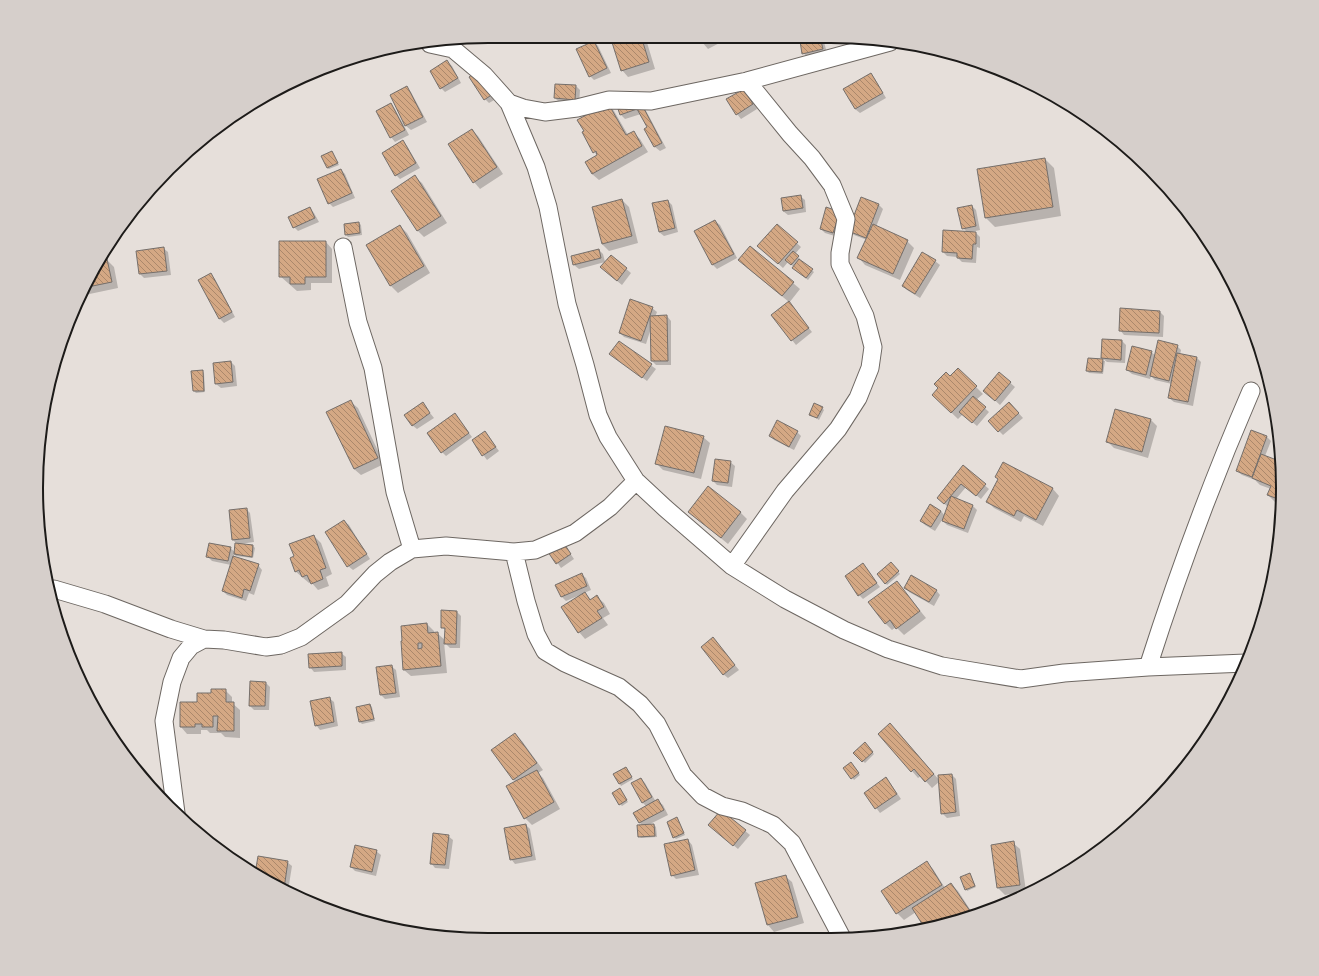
<svg xmlns="http://www.w3.org/2000/svg" width="1319" height="976" font-family="'Fira Sans',sans-serif">
  <defs>
    <pattern id="building-back-hatch" width="6" height="6" patternUnits="userSpaceOnUse"><rect width="6" height="6" fill="#d4a884"/><path d="M-1 5l2 2M0 0l6 6M5-1l2 2" fill="none" stroke="#ab886b"/></pattern>
  </defs>
  <rect width="100%" height="100%" fill="#e6dfda"/>
  <path fill="#0003" d="M611 36H645L655 69 628 77 622 70Z
    M698 37H731L708 49 702 42Z
    M820 37 824 42 827 53 808 57 803 53Z
    M594 42 598 46 611 73 594 80 590 76Z
    M447 62 452 66 461 83 445 92 441 88Z
    M477 73 496 99 489 103 485 99Z
    M871 74 875 79 886 98 860 113 855 109Z
    M576 86 580 90 579 104 559 102 555 98Z
    M407 88 411 92 427 122 411 130 406 126 391 96Z
    M748 94 757 109 741 119 737 114Z
    M391 104 395 109 409 135 395 142 391 137Z
    M608 104 614 111 628 135 633 132 640 139 648 152 599 180 592 174 586 162 598 156 594 152 583 132Z
    M644 107 666 148 660 151 655 147 646 129 649 128 641 114 625 119 621 115 619 110Z
    M472 130 478 136 503 174 480 189 474 182Z
    M403 141 407 146 420 168 400 179 396 175Z
    M332 152 339 165 329 169 327 168Z
    M1045 159 1054 168 1061 216 995 227 986 218Z
    M341 170 345 174 355 198 333 207 329 203Z
    M415 177 422 183 447 223 424 237 417 230Z
    M800 196 805 200 806 212 788 215 783 211Z
    M622 200 629 207 638 243 609 251 602 244Z
    M668 201 672 205 678 232 664 236 659 232Z
    M879 205 883 209 876 227 907 241 914 248 900 280 865 265 859 258 867 240 854 235 849 231Z
    M972 206 976 210 980 230 971 232 976 233 980 237V248L977 247 976 263 962 262 957 257 947 256 943 252 967 232 963 228Z
    M310 208 314 213 319 222 298 231 294 227Z
    M840 213 838 237 825 233 821 229Z
    M715 221 720 225 737 258 717 269 713 265 695 232Z
    M359 223 361 225 362 235 348 237 346 235Z
    M777 225 801 247 795 254 800 259 798 260 814 272 808 280 795 270 794 267 788 262 783 268 763 250Z
    M400 226 407 233 430 273 398 293 391 286 367 245Z
    M326 242 332 249V283H311V290L297 291 280 276Z
    M163 248 168 252 171 275 144 278 140 274Z
    M599 250 603 254 605 262 579 269 574 265Z
    M611 256 631 273 622 285 606 272Z
    M100 259V262L107 260 114 267 118 288 80 296 83 288Z
    M935 261 940 265 920 298 907 290 903 286Z
    M746 267 793 283 800 289 789 303 812 332 796 345 772 315 789 302Z
    M211 275 215 279 235 317 224 323 220 319 199 281Z
    M652 308 657 312 655 317 667 316 671 321V365H656L652 361 651 328 646 344 624 337 620 333Z
    M1121 310 1160 312 1164 316 1163 337 1124 335 1120 330Z
    M1122 341 1126 345 1125 363 1107 362 1102 358Z
    M619 342 656 369 647 381 611 354Z
    M1177 346 1181 350 1180 355 1197 358 1201 362 1193 406 1174 402 1169 398 1172 384 1155 380 1151 376 1150 379 1132 374 1127 370 1151 352 1156 356Z
    M1088 359 1105 361 1103 374 1089 373 1087 371Z
    M231 362 235 366 237 386 221 388 216 384Z
    M958 369 983 394 976 400 989 412 977 426 963 414 958 419 933 395Z
    M202 371 204 373 205 392 196 393 194 391Z
    M999 373 1015 387 1000 405 989 395Z
    M351 402 358 408 384 464 361 475 354 469Z
    M423 404 434 418 417 429 412 425Z
    M822 408 824 410 819 420 810 414Z
    M1014 408 1023 418 1003 435 999 431Z
    M455 414 472 437 446 456 442 452Z
    M1151 420 1157 426 1148 458 1114 448 1107 441Z
    M485 432 499 451 487 460 473 441Z
    M797 432 801 436 794 450 774 440 770 436Z
    M703 437 710 443 701 479 663 470 656 463Z
    M1267 437 1271 441 1265 456 1282 463 1281 504 1275 502 1268 495 1271 489 1260 485 1255 480 1242 475 1237 471Z
    M730 462 735 466 732 487 717 485 713 481Z
    M1004 463 1053 489 1059 496 1043 526 1024 516 1021 522 994 508 988 502 999 480 996 477Z
    M963 467 989 489 981 499 966 487 956 499 972 505 977 510 968 533 947 525 942 520 935 531 925 525 921 521 941 511 945 516 948 507 942 502Z
    M246 509 250 513 254 542 240 544 253 546 255 548 253 558 236 556 234 554V558L258 565 262 570 254 595 249 593 246 601 227 595 223 591 231 565 212 561 208 557 230 548 235 552 236 543 233 540Z
    M689 512H740L747 519 728 544Z
    M37 520 47 559 43 560Z
    M344 521 349 525 370 559 353 570 348 566 326 533Z
    M314 536 321 543 332 574 326 577 329 586 318 590 311 582 309 583 295 571Z
    M563 543 574 559 561 568 550 552Z
    M891 563 900 574 887 585 878 574Z
    M863 565 880 587 863 599 859 595Z
    M581 574 586 578 591 590 584 593 592 600 597 597 604 603 610 614 603 618 608 625 585 639 579 632 580 595 566 601 561 596Z
    M897 582 926 618 904 635 896 627 892 630 885 623Z
    M905 587 936 590 940 595 934 606 909 592Z
    M457 612 461 616 460 648H450L444 642 447 673 411 676 404 670V642L427 624 434 631V633H437L446 641V631L442 627Z
    M717 643 739 670 728 678 723 674Z
    M66 648 72 652 74 667 70 661Z
    M341 653 346 657V670L314 672 310 667Z
    M391 666 396 670 400 697 385 699 381 695 377 668Z
    M266 683 270 687 269 710H254L250 706Z
    M225 690 232 697V703L240 710V738L225 737 221 733H210L207 730H201V734H187L181 727 198 703 212 694Z
    M329 698 334 702 338 726 320 730 316 725Z
    M370 705 372 707 375 721 362 724 360 722Z
    M897 731 940 781 932 788 921 776 918 778 912 771 879 734Z
    M515 734 522 741 543 770 538 773 543 778 560 809 532 825 525 818 516 782 513 779Z
    M865 744 874 754 865 763 855 753Z
    M853 765 860 775 854 780 845 768Z
    M627 770 633 779 621 786 614 774Z
    M952 775 956 779 960 816 947 818 942 813Z
    M641 779 645 783 656 802 658 801 663 805 668 815 648 825H654L656 827 657 837 641 838 639 836 642 825 640 823 647 807 642 802Z
    M890 783 901 799 880 813 865 793Z
    M620 789 628 802 622 806 620 804Z
    M721 811 750 835 738 849 714 829Z
    M677 818 685 835 676 839 674 837Z
    M526 825 530 829 536 860 515 864 511 859Z
    M448 836 453 840 449 869 435 868 431 863Z
    M688 840 692 845 699 875 676 879 672 875Z
    M1013 843 1020 849 1026 891 1005 895 998 888 992 846Z
    M376 851 381 855 376 876 355 871 351 867Z
    M259 857 287 862 292 866 288 891 262 880 256 875Z
    M927 863 933 869 945 888 951 884 958 891 973 914 925 927 916 912 904 920 897 913Z
    M970 874 976 887 967 891 966 889Z
    M785 876 792 882 804 923 774 932 768 925 756 884Z"/>
  <path fill="url(#building-back-hatch)" stroke="#756f6b" fill-rule="evenodd" d="M610 36H641L649 62 621 71Z
    M697 37H712L701 43Z
    M820 37 823 49 802 54 800 41Z
    M594 41 607 68 589 77 576 49Z
    M447 60 458 78 440 89 430 71Z
    M477 71 493 94 484 100 469 77Z
    M871 73 883 93 855 109 843 89Z
    M555 84 576 85 575 100 554 98Z
    M407 86 423 117 405 126 390 95Z
    M744 89 753 104 736 115 726 99Z
    M640 101 662 143 654 147 644 129 647 127 637 109 620 115 618 109Z
    M391 103 405 130 390 138 376 111Z
    M608 103 626 135 634 131 642 146 592 174 585 162 597 155 596 151 593 153 582 132 584 131 577 120Z
    M472 129 497 167 473 183 448 144Z
    M403 140 416 163 395 176 382 153Z
    M332 151 338 163 327 168 321 156Z
    M1045 158 1053 207 985 218 977 169Z
    M341 169 352 193 328 204 317 179Z
    M415 175 441 216 417 231 391 191Z
    M801 195 803 208 783 211 781 198Z
    M861 197 879 204 866 238 848 231Z
    M622 199 632 236 602 244 592 207Z
    M668 200 675 228 659 232 652 203Z
    M972 205 976 226 962 229 957 208Z
    M310 207 315 218 293 228 288 217Z
    M826 207 840 212 833 233 820 229Z
    M715 220 734 254 712 265 694 231Z
    M359 222 360 233 345 235 344 224Z
    M777 224 798 242 778 264 757 246Z
    M873 224 908 240 893 274 857 258Z
    M400 225 424 266 390 286 366 245Z
    M943 230 976 232V244H973L972 259 957 258V253L942 252Z
    M279 241H326V277H305V284H290V277H279Z
    M750 246 794 282 782 296 738 260Z
    M164 247 167 271 139 274 136 251Z
    M599 249 601 258 573 265 571 256Z
    M793 251 799 256 791 265 785 260Z
    M922 252 936 260 915 294 902 286Z
    M611 255 627 268 617 281 600 267Z
    M107 259 112 282 83 288 98 261Z
    M799 259 813 269 806 278 792 268Z
    M211 273 232 312 219 319 198 280Z
    M630 299 653 307 641 341 619 333Z
    M789 301 809 328 791 341 771 315Z
    M1120 308 1160 311 1159 333 1119 331Z
    M667 315 668 361H651L650 316Z
    M1102 339 1122 340 1121 360 1101 358Z
    M1158 340 1178 345 1169 381 1150 376Z
    M619 341 652 364 642 378 609 354Z
    M1132 346 1152 351 1146 375 1126 370Z
    M1177 353 1197 357 1188 402 1168 398Z
    M1088 358 1103 359 1102 372 1086 371Z
    M231 361 233 382 215 384 213 363Z
    M958 368 977 386 951 413 932 395 938 388 934 384 946 372 950 376Z
    M203 370 204 391H193L191 371Z
    M999 372 1011 382 995 401 983 391Z
    M973 396 986 407 972 423 959 412Z
    M351 400 378 458 354 469 326 412Z
    M423 402 430 413 412 426 404 415Z
    M1009 402 1019 413 998 432 988 421Z
    M814 403 823 407 817 418 809 415Z
    M1115 409 1151 419 1142 452 1106 442Z
    M455 413 469 433 441 453 427 433Z
    M777 420 798 431 789 447 769 436Z
    M665 426 704 436 694 473 655 464Z
    M1251 430 1267 436 1252 477 1236 471Z
    M485 431 496 447 482 456 472 440Z
    M1261 454 1282 462 1281 500 1267 495 1271 486 1252 478Z
    M715 459 731 461 728 483 712 481Z
    M1003 462 1053 488 1036 520 1017 510 1014 516 986 502 998 479 995 477Z
    M963 465 986 484 976 496 961 484 944 504 937 498Z
    M708 486 741 512 721 538 688 512Z
    M951 496 973 505 964 529 942 521Z
    M930 504 941 511 931 527 920 521Z
    M247 508 250 538 232 540 229 510Z
    M344 520 367 554 347 567 325 532Z
    M314 535 326 568 320 570 323 579 311 584 307 575 302 577 299 570 295 572 290 558 294 556 289 544Z
    M563 542 571 554 556 564 548 552Z
    M209 543 231 547 228 561 206 557Z
    M235 543 253 545 252 557 234 554Z
    M233 556 259 564 250 591 244 589 242 598 222 591Z
    M891 562 899 571 885 584 877 574Z
    M863 563 877 583 858 596 845 576Z
    M582 573 587 586 561 597 555 585Z
    M911 575 937 590 929 602 904 588Z
    M897 581 920 611 896 629 890 620 885 624 868 602Z
    M585 592 590 600 597 595 604 607 597 611 602 618 578 633 561 607Z
    M441 610 457 611 456 644H444L445 628H441Z
    M427 623 428 633 438 632 441 666 403 670 401 641H402L401 626ZM418 643H422V648L418 649Z
    M713 637 735 665 723 675 701 647Z
    M342 652V666L309 668 308 654Z
    M392 665 396 693 380 695 376 667Z
    M250 681 266 682 265 706H249Z
    M211 689H226V702H234V731H217L218 716H213V727H202V724H195V727H180V702H197V693H211Z
    M330 697 334 722 315 726 310 701Z
    M370 704 374 719 359 722 356 707Z
    M890 723 934 774 925 782 914 769 911 772 878 734Z
    M515 733 537 763 513 780 491 750Z
    M865 742 873 752 862 762 853 753Z
    M851 762 859 773 851 779 843 768Z
    M626 767 632 777 619 784 613 774Z
    M537 770 554 802 524 819 506 786Z
    M952 774 956 812 941 814 938 775Z
    M886 777 897 794 875 809 864 793Z
    M641 778 652 797 642 803 631 783Z
    M620 788 627 800 619 805 612 793Z
    M658 799 664 810 639 823 633 813Z
    M721 810 746 830 733 846 708 825Z
    M677 817 684 833 673 838 667 822Z
    M526 824 532 856 510 860 504 828Z
    M654 824 655 836 638 837 637 825Z
    M433 833 449 835 445 865 430 864Z
    M688 839 695 870 671 876 664 844Z
    M1014 841 1020 885 997 888 991 845Z
    M355 845 377 850 372 872 350 867Z
    M258 856 288 861 284 889 262 880 255 874Z
    M927 861 942 885 896 914 881 891Z
    M970 873 975 886 965 890 960 877Z
    M786 875 798 917 767 925 755 883Z
    M951 883 970 911 960 917 924 927 912 908Z
    M1011 901 1004 906H1001V902Z"/>
  <g fill="none" stroke-linecap="round" stroke-linejoin="round">
    <defs>
      <path id="minor" d="M430 44 453 49 484 75 509 103 536 167 548 207 567 304 585 365 598 415 608 437 636 481 665 508 732 566 785 599 844 630 888 649 942 666 1021 679 1064 673 1148 667 1246 663
        M509 103 523 108 545 112 577 108 609 100 651 101 747 81 890 42
        M343 247 358 322 373 368 395 492 412 549
        M514 552 526 601 536 634 545 651 565 663 619 687 640 704 657 724 683 775 703 796 722 806 742 811 773 825 792 843 841 936
        M732 566 785 491 838 429 858 398 870 368 873 347 865 316 840 264V253L846 219 832 185 812 158 790 134 747 81
        M54 589 105 604 171 629 204 639
        M1148 667C1178 573 1212 481 1251 391
        M176 813 164 721 172 682 181 658 191 646 204 639 224 640 266 647 281 645 301 637 347 604 375 574 390 562 412 549 446 546 514 552 535 550 575 533 610 507 636 481"/>
    </defs>
    <use href="#minor" stroke="#6d6762" stroke-width="19"/>
    <use href="#minor" stroke="#fff" stroke-width="17"/>
  </g>
  <path d="M0 0H1319V976H0ZM488 43H831A445 445 0 0 1 1276 488V488A445 445 0 0 1 831 933H488A445 445 0 0 1 43 488V488A445 445 0 0 1 488 43Z" fill="#d6cfcb" fill-rule="evenodd"/>
  <path fill="none" stroke="#1d1b19" stroke-width="2" d="M488 43H831A445 445 0 0 1 1276 488V488A445 445 0 0 1 831 933H488A445 445 0 0 1 43 488V488A445 445 0 0 1 488 43Z"/>
</svg>
